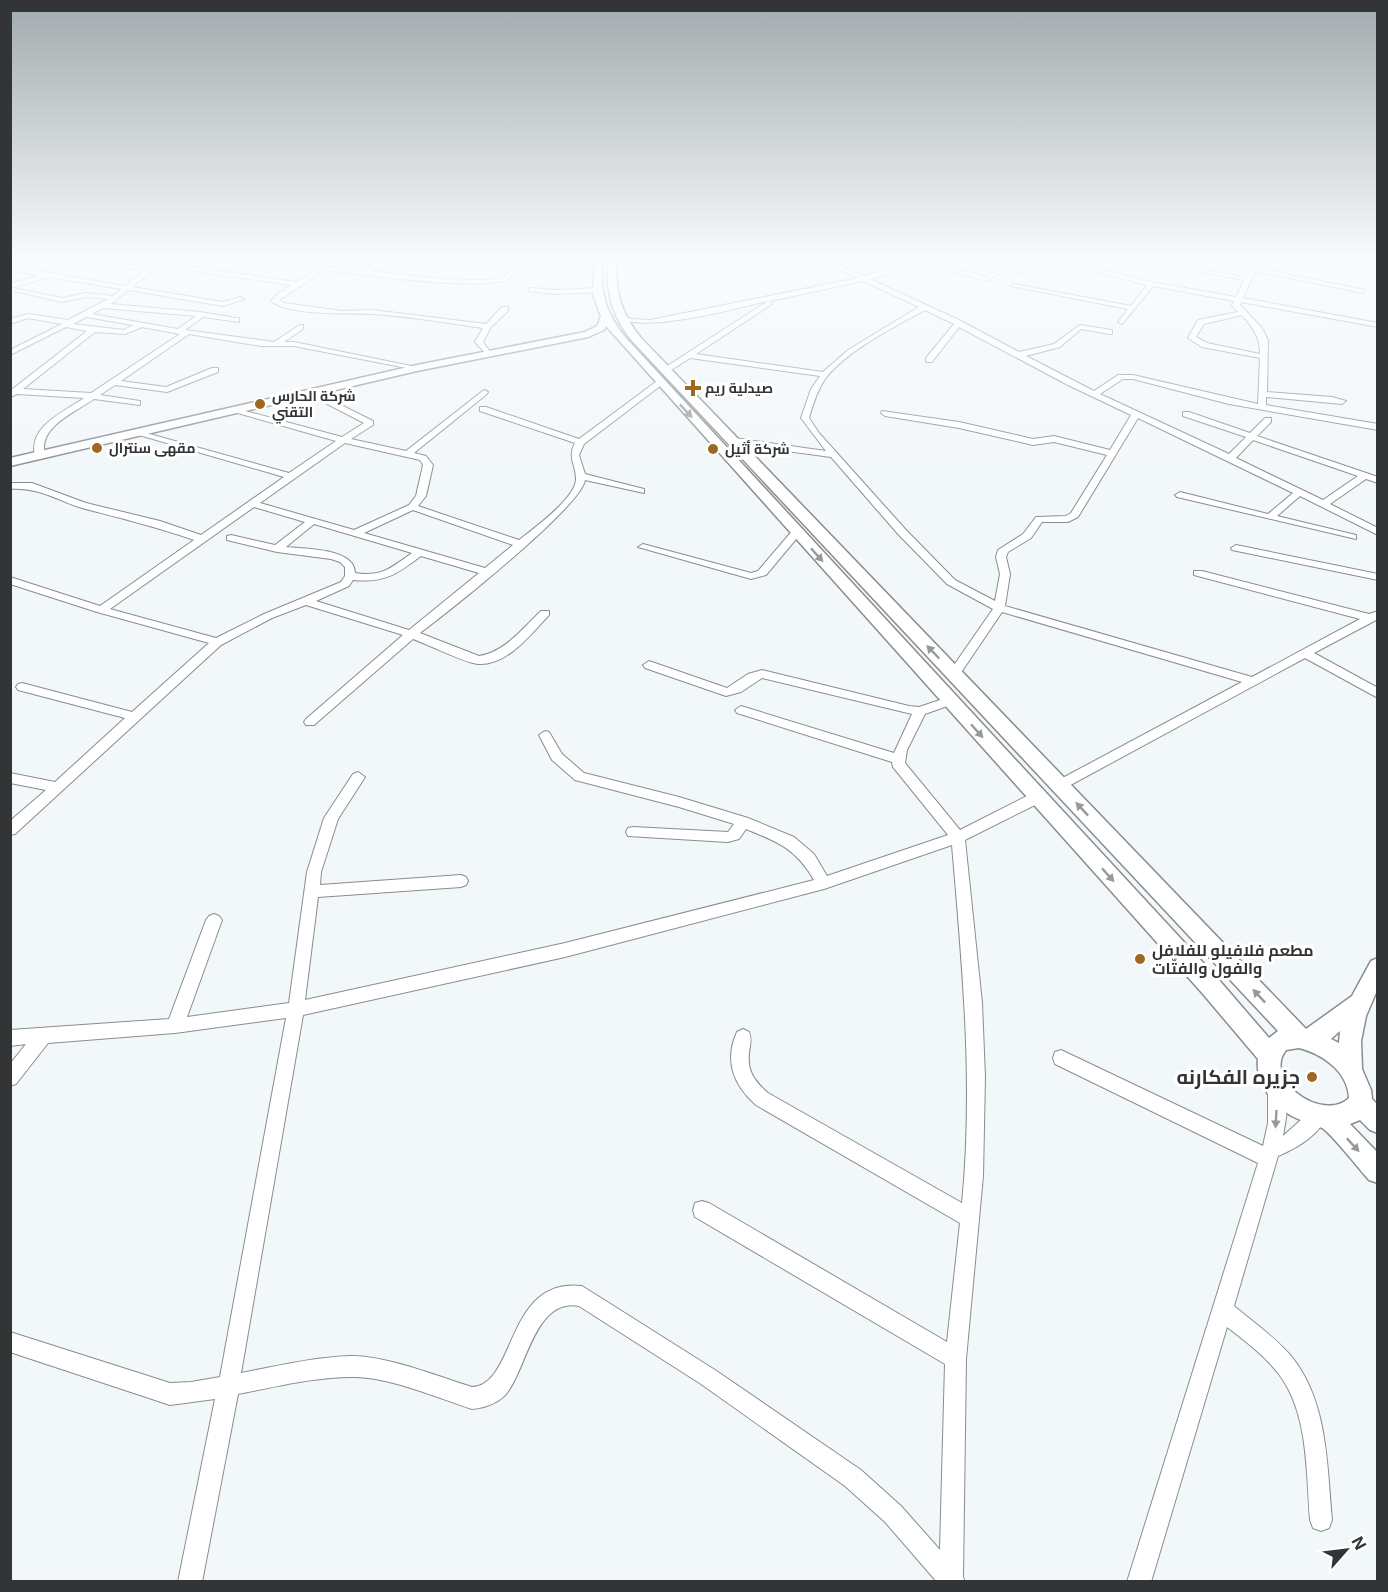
<svg xmlns="http://www.w3.org/2000/svg" width="1388" height="1592" font-family="Inter,Cairo,sans-serif">
  <rect width="100%" height="100%" fill="#f2f7fa"/>
  <g fill="none" stroke-linecap="round" stroke-linejoin="round">
    <defs>
      <path id="street" d="M81 259H99L148 268 158 259H166L162 263 297 282 333 259H341L330 267 364 270 381 259H389L372 271C394 274 489 286 504 276 510 272 516 265 521 259H528C522 266 516 275 508 279 488 292 355 274 325 270L279 300 284 303 342 311 372 310 486 324 502 307H508V311L491 327 483 342 491 353 487 355 475 342 483 328C447 323 409 316 372 314 348 313 290 316 271 301L278 294 291 285 158 266 132 287 223 302 240 297 244 299 223 306 128 290 111 304 200 312 236 318H239V322L203 317 185 330 274 342 300 325H303V329L284 342H294L421 368 417 370 294 346H261L189 334 121 381 166 387 212 368H218V372L167 392 115 385 100 395 140 401V405L94 399C74 413 37 427 45 456L40 459 35 456C28 426 64 412 84 398L17 394 10 397V391L87 331 66 327 10 355V350L62 324 28 318 10 324V319L28 314 68 320 108 299 86 297 62 302 15 291 18 289 62 298 86 293 113 296 121 289 49 277 10 288V284L38 276 10 270V266L125 286 144 271ZM103 308 196 316 178 329 92 314ZM86 317 133 325 124 330 73 324ZM142 327 180 334 91 393 23 389 95 332 125 334Z
        M814 259H824L865 276 927 259H939L925 264H938L987 277 997 270H1001V272L988 281 938 268 923 267V265L870 279 961 321 1019 352 1054 344 1080 325 1112 330V334H1109L1081 329 1060 347 1026 356 1094 391 1118 375H1133L1258 404 1260 358 1202 347 1188 338 1198 320 1238 312 1232 305 1234 301 1153 286 1122 324 1118 322 1128 309 1011 286 1014 284 1131 306 1147 285 1047 259H1060L1151 282 1236 297 1244 280 1185 269 1188 267 1246 277 1255 259H1261L1257 268 1365 290 1363 293 1255 271 1243 298 1378 323V327L1241 302 1240 305 1261 327 1268 340 1267 392 1332 397 1346 401 1342 404 1266 397V405L1378 424V430L1229 404 1133 379H1123L1100 394 1229 454 1246 437 1183 416V412H1189L1250 433 1265 418H1271V422L1257 436 1378 477V483L1366 479 1330 504 1378 528V535L1300 496 1277 516 1356 535V539L1177 497 1175 495 1180 492 1268 514 1293 493 1138 418 1078 517 1068 522H1042L1031 538 1008 552 1006 557 1010 574 1005 606 1252 677 1360 619 1194 575V571H1202L1369 614 1378 611V619L1314 653 1378 688V698L1305 658 1065 788H1055L1053 785 1055 782 1242 682 1002 612 958 677H950L948 674 950 671 993 609 947 584 898 534 831 457 734 444 730 441 734 438 826 451 801 418 811 389 820 376 690 358 668 372 661 370 768 301C735 308 641 335 615 316L619 314 631 319 650 320 858 278ZM863 281 919 307 848 350 823 372 696 354 772 304 770 301ZM925 310 954 324 926 358V362H932L959 327 1068 385 1131 415 1110 450 1054 436 1033 439 959 422 882 411 881 413 885 416 959 428 1033 445 1054 442 1107 455 1071 513 1066 516 1036 517 1023 534 998 550 996 557 1000 574 995 601 955 580 906 530 819 433 809 418C813 404 817 391 825 379 846 351 894 327 925 310ZM1242 315C1253 328 1260 336 1260 354L1207 343 1196 337 1204 324ZM1253 440 1358 476 1323 500 1236 458Z
        M967 259H980L1024 271 1021 273Z
        M1344 259 1378 262V266L1347 261Z
        M530 288 557 290 596 288 599 290 596 292 557 294 528 291Z
        M657 381 664 383 584 444 579 455 585 474 644 489V493L585 480C582 506 447 613 420 633L479 656C505 652 523 628 541 611H549V615C531 634 507 666 478 664 465 663 427 644 413 639L314 725H306L304 722 306 719 403 635 306 605 272 618 221 645 15 834 10 835V821L46 790 10 783V773L55 782 125 718 18 690 16 687 18 684 22 683 132 712 209 643 97 612 10 584V577L100 606 194 540C157 527 120 518 82 508 56 500 39 487 10 489V483H32L86 503 160 521 201 535 284 477 139 435V431L289 473 336 441 234 412V408L342 437 364 423 306 393 313 391 373 421V425L351 439 406 451 484 390 488 392 487 394 414 453 426 456 433 465 426 496 418 506 519 540C533 529 576 498 576 479 576 465 567 457 575 443L480 411V407H486L579 439ZM345 443 420 460 423 465 416 496 409 505 354 530 260 503ZM254 507 305 522 275 545 231 535 227 536V540L277 552 331 559 340 562 345 567V576L341 582 264 614 216 638 110 609ZM413 510 513 545 485 568 364 533ZM314 524 412 553C391 568 382 577 355 573 355 548 305 549 286 547ZM421 556 479 573 409 630 316 601 349 586 353 580C385 583 397 574 421 556Z
        M797 529 802 532 766 575 751 579 638 547 643 544 751 573 758 571 793 530Z
        M1236 545 1378 574V580L1232 550 1231 548Z
        M649 661 727 688 748 674 762 670 909 706 919 707 949 697 953 698 955 701 953 704 925 714 907 750 905 763 960 830 1033 793 1038 792 1045 797 1043 801 965 840 982 1003 985 1077 983 1176 966 1359 963 1577 965 1582H937L885 1522 845 1486 701 1384 579 1306C536 1298 527 1365 509 1390 502 1402 485 1408 472 1409 438 1398 387 1376 352 1377 314 1377 275 1387 238 1394L202 1582H178L215 1399 170 1405 10 1352V1332L170 1383 191 1382 220 1377 286 1018 175 1033 48 1043 16 1084 10 1086V1064L26 1044 10 1046V1030L169 1019 206 920 209 916 214 914 219 916 222 920 187 1017 289 1003 307 872 324 818 353 774 358 772 365 777 338 819 321 872 320 885 461 875 466 877 468 881 466 885 461 887 318 897 305 1000 565 943 814 880C796 849 778 842 746 829L739 839 728 842 628 836 626 832 628 828 633 827 728 832 734 824 679 807 575 780 552 760 539 735 545 731 549 732 562 754 584 773 679 797 748 818 794 837 814 854 827 876 948 835 893 767 892 762 737 713 735 710 741 706 894 753 912 714 762 678 741 692 726 696 645 668 643 665ZM952 845C962 964 974 1083 962 1203L768 1093C751 1078 746 1068 750 1046 751 1040 751 1037 749 1032L743 1029 737 1032C724 1060 733 1085 756 1105L960 1223 947 1342 709 1203 702 1201 695 1203 693 1210 695 1217 945 1364 940 1550 901 1506 861 1470 715 1370 582 1286C505 1277 517 1385 472 1387 440 1377 384 1355 351 1356 315 1357 277 1366 241 1373L303 1015 565 957 824 889Z
        M1061 1050 1263 1146 1268 1123V1088L1271 1082 1277 1080 1283 1082C1290 1097 1286 1120 1283 1136L1312 1110 1318 1107 1324 1110 1327 1116C1318 1136 1297 1148 1278 1156L1234 1306C1253 1322 1275 1337 1292 1357 1328 1402 1327 1466 1332 1520L1329 1528 1321 1531 1313 1528 1310 1520C1306 1472 1309 1413 1278 1373 1264 1355 1245 1341 1227 1327L1151 1582H1127L1258 1163 1055 1064 1053 1058 1055 1052Z"/>
      <path id="secondary" d="M595 259H603C599 291 605 312 625 337L1219 980 1269 1038 1278 1031 634 343C612 317 606 294 608 259H616C615 292 621 314 642 339L1306 1029 1352 996 1371 961 1378 958V988L1366 1016 1361 1041 1362 1069 1371 1090 1372 1099 1378 1105V1133L1370 1130 1360 1120 1350 1124 1378 1153V1183L1369 1180C1360 1170 1331 1133 1322 1128 1314 1124 1304 1122 1296 1118 1274 1108 1255 1083 1258 1059L1203 994 606 326 604 330 588 337 417 371 10 466V458L417 365 585 332 597 326 601 317 593 294ZM1340 1031 1339 1043 1331 1039ZM1299 1048C1323 1054 1348 1072 1349 1098 1323 1123 1262 1080 1286 1050Z"/>
    </defs>
    <use href="#street" stroke="#898d90" stroke-width="2"/>
    <use href="#secondary" stroke="#898d90" stroke-width="3"/>
    <use href="#street" fill="#fff" fill-rule="evenodd"/>
    <use href="#secondary" fill="#fff" fill-rule="evenodd"/>
  </g>
  <defs><path id="oneway-solid" d="M-6-.8H1V-3.2L6.5 0L1 3.2V.8H-6Z" transform="scale(1.5)"/></defs>
  <g fill="#989a9a">
    <use href="#oneway-solid" transform="translate(686 411) rotate(47)"/>
    <use href="#oneway-solid" transform="translate(817 555) rotate(48)"/>
    <use href="#oneway-solid" transform="translate(933 652) rotate(-134)"/>
    <use href="#oneway-solid" transform="translate(977 731) rotate(48)"/>
    <use href="#oneway-solid" transform="translate(1082 809) rotate(-133)"/>
    <use href="#oneway-solid" transform="translate(1108 875) rotate(48)"/>
    <use href="#oneway-solid" transform="translate(1259 996) rotate(-133)"/>
    <use href="#oneway-solid" transform="translate(1276 1119) rotate(93)"/>
    <use href="#oneway-solid" transform="translate(1353 1145) rotate(47)"/>
  </g>
  <linearGradient id="sky" x2="0" y2="1"><stop stop-color="#a1aaad"/><stop offset="0.54" stop-color="#f9fbfd"/><stop offset="1" stop-color="#f9fbfd" stop-opacity="0"/></linearGradient>
  <rect width="1388" height="482" fill="url(#sky)"/>
  <g fill="#9e6821" stroke="#fff" stroke-width="2">
    <path d="M690 379h6v6h6v6h-6v6h-6v-6h-6v-6h6z"/>
    <circle cx="260" cy="404" r="6"/>
    <circle cx="97" cy="448" r="6"/>
    <circle cx="713" cy="449" r="6"/>
    <circle cx="1140" cy="959" r="6"/>
    <circle cx="1312" cy="1077" r="6"/>
  </g>
  <g text-anchor="middle" stroke-width="6" stroke-linejoin="round" paint-order="stroke">
    <g font-size="14" font-weight="bold" fill="#323435" stroke="#fff" text-anchor="start">
      <text x="705" y="393">صيدلية ريم</text>
      <text x="272" y="401">شركة الحارس<tspan x="272" dy="16">التقني</tspan></text>
      <text x="109" y="453">مقهى سنترال</text>
      <text x="725" y="454">شركة أثيل</text>
    </g>
    <g font-size="16" font-weight="bold" fill="#323435" stroke="#fff" text-anchor="start">
      <text x="1152" y="956">مطعم فلافيلو للفلافل<tspan x="1152" dy="18">والفول والفتّات</tspan></text>
    </g>
    <g font-size="20" font-weight="bold" fill="#323435" stroke="#fff" text-anchor="end">
      <text x="1300" y="1084">جزيره الفكارنه</text>
    </g>
  </g>
  <rect width="1388" height="1592" fill="none" stroke="#323435" stroke-width="24"/>
  <g transform="translate(1346 1550) rotate(62)" stroke="#ffffff" stroke-width="4.5" paint-order="stroke">
  <path d="M0-4.5L10 22L0 15L-10 22Z" fill="#323435"/>
  <text y="-9" font-size="16" font-weight="bold" text-anchor="middle" fill="#323435">N</text>
  </g>
</svg>
